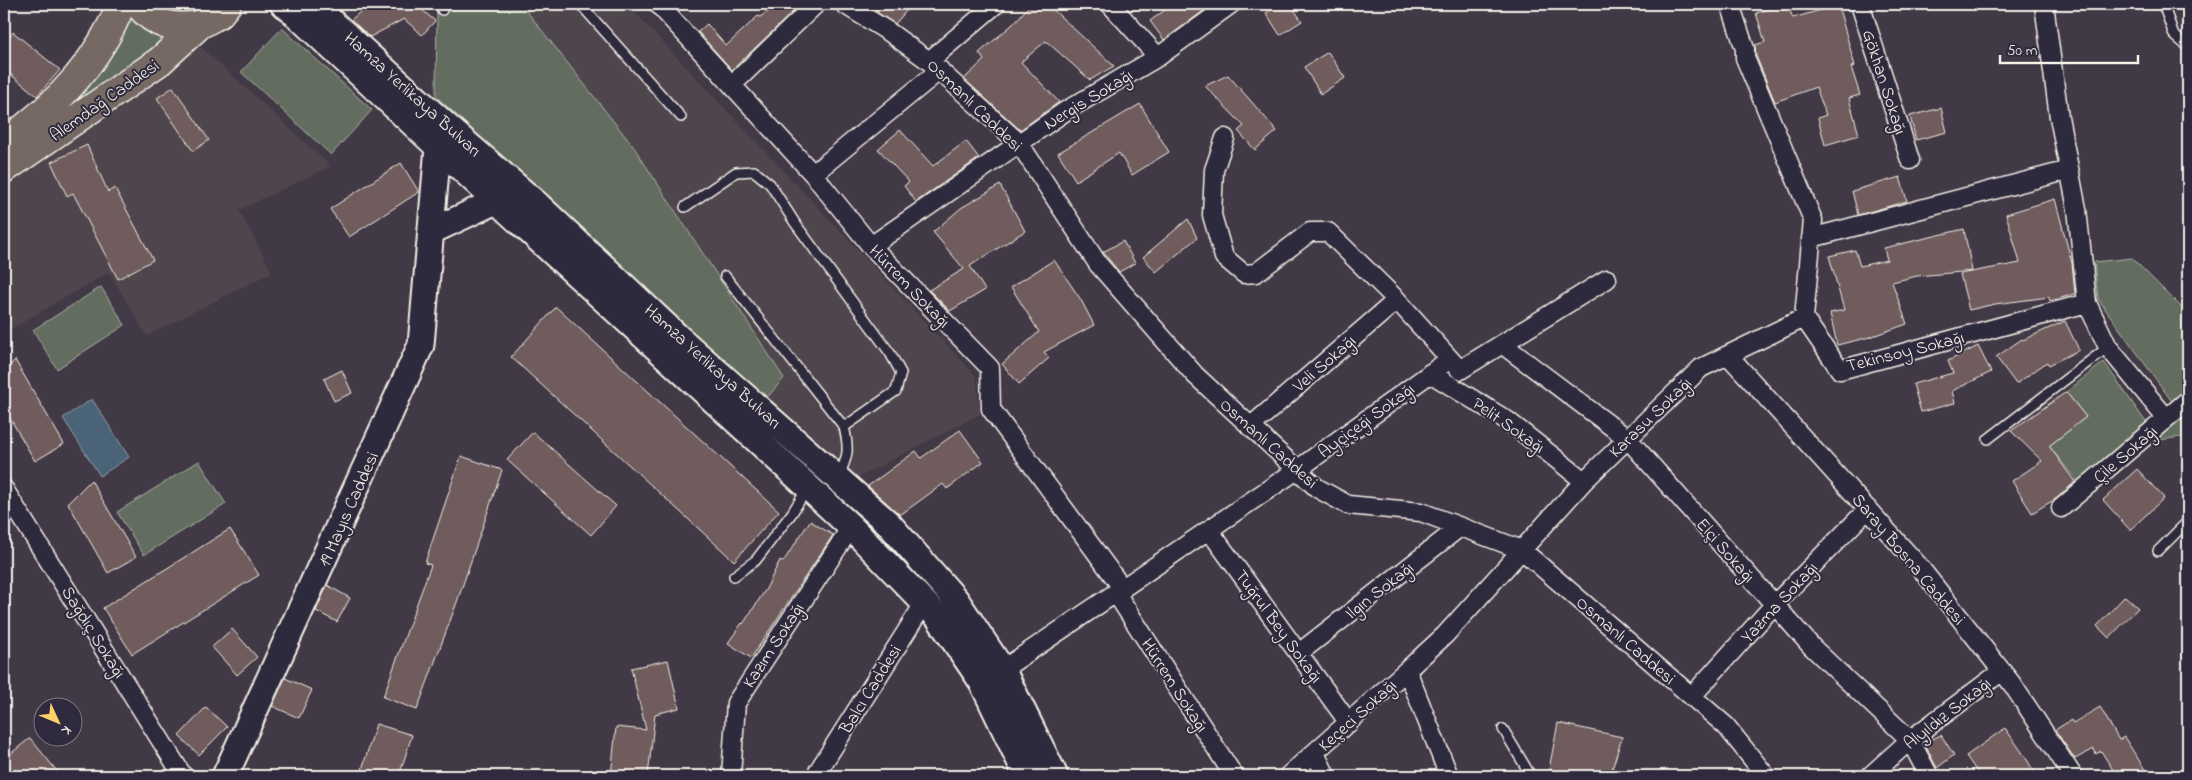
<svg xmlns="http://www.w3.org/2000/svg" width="2192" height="780" font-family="'Indie Flower',sans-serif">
  <rect width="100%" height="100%" fill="#423946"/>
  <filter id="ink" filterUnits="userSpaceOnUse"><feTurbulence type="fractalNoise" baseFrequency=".02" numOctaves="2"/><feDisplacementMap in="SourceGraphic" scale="10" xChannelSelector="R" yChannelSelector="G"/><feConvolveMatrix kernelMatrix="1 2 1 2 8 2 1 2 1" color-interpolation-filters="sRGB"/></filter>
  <g filter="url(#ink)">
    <path fill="#50444d" d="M521 4H627L976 376 980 414 848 483 764 401 784 377 633 146Z
      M200 46 331 166 239 210 272 272 147 336 109 272 4 333V187L17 180Z"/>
    <path fill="#626d61" stroke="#abafa4" d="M127 4 180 33 64 115 115 42Z
      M163 4H199C188 10 174 10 163 4Z
      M437 4H521L633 146 784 378 764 401 436 96Z
      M282 28 372 110 331 155 241 72Z
      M2132 258 2188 314V392L2173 403 2098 299 2094 262Z
      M101 287 125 325 57 369 33 330Z
      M2104 362 2150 428 2080 485 2049 446 2086 417 2066 392Z
      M2188 413V445L2181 437 2153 441Z
      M199 461 226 504 144 555 117 512Z"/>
    <path fill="#4c6377" stroke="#8f9ca4" d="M92 399 129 457 100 476 63 418Z"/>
    <path fill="#6f5c5c" stroke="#f4f1e8" d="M369 4H431L421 9 435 21 422 35 404 19 370 37 351 20Z
      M779 4H801L732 70 698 32 707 24 726 46 758 16 760 17Z
      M864 4H912L895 24Z
      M1031 4H1047L1114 66 1090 80 1046 41 1021 62 1059 102 1020 130 964 79 984 60 979 53 1013 24Z
      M1173 4H1213L1164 40 1150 21Z
      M1280 4H1290L1302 21 1280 35 1266 13Z
      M1776 4H1787L1793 18 1838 5 1855 66 1851 67 1860 95 1849 98 1859 135 1825 145 1818 118 1826 115 1816 87 1775 102 1756 56 1755 45 1765 42 1756 13 1776 7Z
      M13 32 60 70 37 96 4 69V44Z
      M1328 52 1345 78 1321 94 1304 67Z
      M1228 75 1277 131 1255 150 1238 131 1244 126 1205 86Z
      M173 87 209 140 193 151 157 98Z
      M1140 104 1169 152 1132 175 1119 153 1076 181 1058 153Z
      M1941 108 1947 132 1916 140 1910 116Z
      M900 130 933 166 966 141 979 158 916 202 904 186 909 182 878 149Z
      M87 145 108 192 115 188 153 260 118 279 73 193 67 196 51 162Z
      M401 163 419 192 349 237 330 209Z
      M1900 177 1907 201 1858 215 1852 191Z
      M1000 185 1025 231 970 266 985 290 950 311 929 290 964 269 933 232 961 208Z
      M2055 199 2072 263 2075 294 2050 301 2049 297 1995 304 1969 310 1960 274 2020 263 2006 214Z
      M1188 219 1197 238 1156 272 1143 257Z
      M1964 229 1972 271 1917 276 1892 282 1907 324 1870 337 1837 345 1830 313 1844 310 1829 256 1855 250 1860 266 1887 260 1884 248Z
      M1123 241 1135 263 1119 272 1103 252Z
      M1054 260 1081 300 1094 325 1044 352 1049 358 1019 384 1002 364 1039 332 1011 287Z
      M556 307 779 511 734 561 511 357Z
      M2065 321 2079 350 2049 365 2047 362 2016 384 1996 357 2022 339 2023 340Z
      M1978 346 1991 372 1952 391 1955 403 1921 412 1913 384 1953 373 1948 361Z
      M15 360 64 444 35 461 4 408V372Z
      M342 370 352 393 334 401 324 379Z
      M2066 392 2086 417 2049 446 2075 482 2057 498 2032 513 2012 481 2042 461 2011 431Z
      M960 430 983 462 947 489 943 484 900 515 868 486 916 451 921 458Z
      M533 432 616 506 591 535 507 460Z
      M461 456 502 470 457 602 417 710 383 697 431 565 425 563Z
      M2137 469 2164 498 2130 530 2103 500Z
      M91 480 136 557 108 573 68 503Z
      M810 521 833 535 751 658 728 643 742 623 743 624 766 589 780 560 783 562Z
      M230 529 259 575 132 654 103 608Z
      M327 585 350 598 337 622 316 611Z
      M2125 596 2138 608 2109 638 2097 626Z
      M232 629 257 657 237 675 212 647Z
      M668 660 679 708 655 714 648 776H611L616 727 646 730 631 668Z
      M285 678 312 690 299 718 272 706Z
      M206 707 227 727 199 755 179 736Z
      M2100 707 2119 740 2124 737 2149 776H2117L2101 751 2096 754 2094 749 2075 759 2055 730 2071 720 2073 723Z
      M1558 723 1622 737 1610 776H1577L1549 769Z
      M376 724 412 735 399 776H360Z
      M2005 728 2022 752 2037 776H1980L1966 756Z
      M1941 735 1954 755 1937 768 1924 743Z
      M30 738 61 776H17L4 759Z"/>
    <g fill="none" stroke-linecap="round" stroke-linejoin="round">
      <defs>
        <path id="lane" d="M580 4 681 117
          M2163 4 2174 35 2188 47
          M442 10 443 4
          M685 207 736 172 754 171 770 184 795 223 890 353 901 373 896 391 844 427C849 448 849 457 838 476
          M725 276 844 427
          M1988 439 2108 347
          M2158 551 2188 521
          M734 576 756 560 792 513 807 489
          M1503 729 1531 776"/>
        <path id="street" d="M658 4 813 174 871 246 990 368 991 409 1123 589
          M844 4 889 32 929 61 1019 143 1098 264 1195 375 1317 488 1348 505 1421 512 1522 550 1726 726 1766 776
          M1110 4 1158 57
          M1730 4 1745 49V58L1813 220 1804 318 1840 370 2087 303
          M1860 4 1910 160
          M2044 4 2059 117 2077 209 2087 303 2108 347 2166 418
          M929 61 996 4
          M732 85 816 4
          M1225 138 1214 170 1212 215 1224 257 1244 274 1256 273 1310 232H1328L1397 300 1450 359
          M813 174 940 70
          M1811 238 2069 170
          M871 246 1067 110 1158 57 1231 4
          M1502 344 1628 439 1812 647 1910 740 1929 776
          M1728 355 1918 565 2012 684 2073 776
          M1430 373 1508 421 1584 481
          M1250 427 1397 300
          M4 489 183 776
          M2061 508 2188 400
          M1209 530 1349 723
          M1116 593 1234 776
          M1299 653 1460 527
          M1407 670 1445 635 1584 481 1701 368 1804 318
          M993 676 1297 470 1450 359 1460 370 1607 279
          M1692 696 1774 605 1868 509
          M1315 753 1326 776
          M731 776 736 703 851 527
          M815 776 925 602
          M1288 776 1407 670 1449 776
          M1870 776 1910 740 2002 671"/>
        <path id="secondary" d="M283 4 288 7 438 147 808 487 851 527 938 617 982 682 1027 776
          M312 4 451 130 538 205 678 337 889 524 956 600 1003 671 1055 776
          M432 231 498 200
          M225 776 421 345 438 147"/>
        <path id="primary" d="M138 4C156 26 172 29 199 25
          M4 143C54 108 99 62 121 4
          M4 169 160 61 199 25 219 14 227 4"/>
      </defs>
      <use href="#lane" stroke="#f4f1e8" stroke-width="12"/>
      <use href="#street" stroke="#f4f1e8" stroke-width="21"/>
      <use href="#secondary" stroke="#f4f1e8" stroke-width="29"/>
      <use href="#primary" stroke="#f4f1e8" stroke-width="31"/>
      <use href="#lane" stroke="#2f2a3d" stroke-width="9"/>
      <use href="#street" stroke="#2f2a3d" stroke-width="18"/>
      <use href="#secondary" stroke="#2f2a3d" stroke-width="25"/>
      <use href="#primary" stroke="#766964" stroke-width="28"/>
    </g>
  </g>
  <g text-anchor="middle" stroke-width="4" stroke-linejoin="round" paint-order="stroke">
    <g font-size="18" fill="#f4f1e8" stroke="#2f2a3d">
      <text transform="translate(1885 82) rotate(72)" y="6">Gökhan Sokağı</text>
      <text transform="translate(413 94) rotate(42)" y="6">Hamza Yerlikaya Bulvarı</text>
      <text transform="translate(1088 99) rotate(-31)" y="6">Nergis Sokağı</text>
      <text transform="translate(104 100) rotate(-35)" y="6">Alemdağ Caddesi</text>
      <text transform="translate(975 105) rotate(44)" y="6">Osmanlı Caddesi</text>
      <text transform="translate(910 286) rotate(46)" y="6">Hürrem Sokağı</text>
      <text transform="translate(1905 351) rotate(-14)" y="6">Tekinsoy Sokağı</text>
      <text transform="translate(1324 363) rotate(-41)" y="6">Veli Sokağı</text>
      <text transform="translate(713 366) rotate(42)" y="6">Hamza Yerlikaya Bulvarı</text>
      <text transform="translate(1650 417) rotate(-44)" y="6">Karasu Sokağı</text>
      <text transform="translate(1366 420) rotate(-36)" y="6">Ayçiçeği Sokağı</text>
      <text transform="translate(1509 425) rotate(35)" y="6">Pelit Sokağı</text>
      <text transform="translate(1269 443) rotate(42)" y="6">Osmanlı Caddesi</text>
      <text transform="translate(2125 454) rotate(-41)" y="6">Çile Sokağı</text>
      <text transform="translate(348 509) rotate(-66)" y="6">19 Mayıs Caddesi</text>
      <text transform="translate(1726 550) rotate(49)" y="6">Elçi Sokağı</text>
      <text transform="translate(1909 559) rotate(50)" y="6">Saray Bosna Caddesi</text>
      <text transform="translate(1379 590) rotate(-38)" y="6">Ilgın Sokağı</text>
      <text transform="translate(1779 602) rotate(-47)" y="6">Yazma Sokağı</text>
      <text transform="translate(1279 626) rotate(54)" y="6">Tuğrul Bey Sokağı</text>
      <text transform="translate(94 632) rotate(58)" y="6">Sağdıç Sokağı</text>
      <text transform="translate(1626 640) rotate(41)" y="6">Osmanlı Caddesi</text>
      <text transform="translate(773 645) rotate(-57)" y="6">Kazım Sokağı</text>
      <text transform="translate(1175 685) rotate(57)" y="6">Hürrem Sokağı</text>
      <text transform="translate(870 689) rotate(-58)" y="6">Balcı Caddesi</text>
      <text transform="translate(1947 713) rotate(-38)" y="6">Alyıldız Sokağı</text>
      <text transform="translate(1357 715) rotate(-42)" y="6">Keçeci Sokağı</text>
    </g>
  </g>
  <rect width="2192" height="780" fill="none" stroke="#2f2a3d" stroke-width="20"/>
  <rect x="10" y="10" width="2172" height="760" fill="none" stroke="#f4f1e8" stroke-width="2" filter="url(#ink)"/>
  <g transform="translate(58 722) rotate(134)"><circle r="24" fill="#2f2a3d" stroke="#7e7a81"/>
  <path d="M0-4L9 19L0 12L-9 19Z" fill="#ffd166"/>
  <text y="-8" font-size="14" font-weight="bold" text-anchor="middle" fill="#f4f1e8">K</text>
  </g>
  <path d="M2000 55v8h138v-8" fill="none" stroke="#f4f1e8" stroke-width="2.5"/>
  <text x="2007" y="55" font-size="15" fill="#f4f1e8" stroke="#2f2a3d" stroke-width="4" paint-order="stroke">50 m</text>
</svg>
